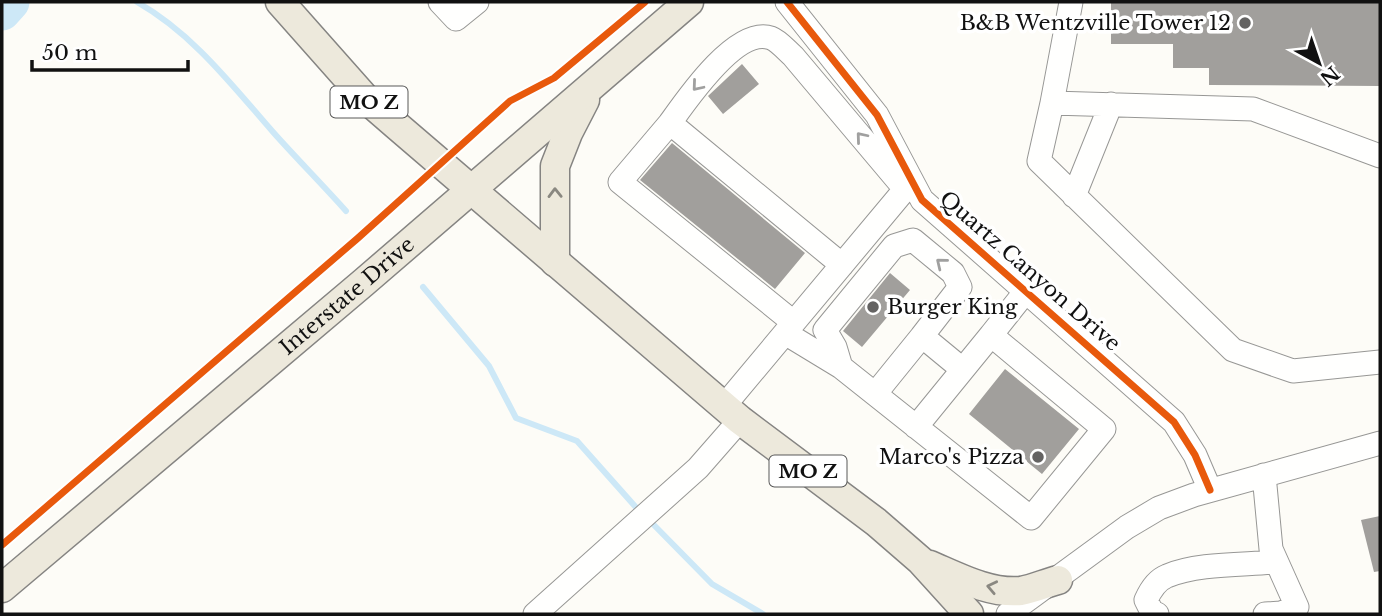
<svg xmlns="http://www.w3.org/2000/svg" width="1382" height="616" font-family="'Libre Baskerville',serif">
  <rect width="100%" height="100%" fill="#fdfcf7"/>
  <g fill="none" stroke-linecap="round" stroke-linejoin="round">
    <path stroke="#cde8f7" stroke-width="6" d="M137 2C193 34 231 84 273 132 297 159 322 184 346 211
      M423 287 489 366 516 418 577 441 641 513
      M649 520 712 584 763 614"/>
    <path stroke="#cde8f7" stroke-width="37" d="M2 12 11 2"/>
  </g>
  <path fill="#a19f9c" d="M1111 2H1380V86L1209 85V68H1173V44H1111Z
    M742 64 759 84 723 114 708 96Z
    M672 143 805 253 775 289 640 180Z
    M890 273 910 290 862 347 843 331Z
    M1005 369 1079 429 1042 474 969 414Z
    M1380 516V571L1374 572 1361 520Z"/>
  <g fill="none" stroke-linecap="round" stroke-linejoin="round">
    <defs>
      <path id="minor" d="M440 2 456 19 477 2
        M787 2 877 115 922 200 1174 422 1195 455 1210 490
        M1052 103 1071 2
        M670 123C687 99 737 26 771 38 779 41 787 51 793 56L905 189
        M1380 156 1253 109 1052 103 1039 161 1233 350 1293 371 1380 362
        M1074 196 1111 104
        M793 322 620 182 670 123 842 265
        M785 333 841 367 1031 518 1104 429 991 335 1026 291
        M841 367 835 347 825 330 894 246 913 240 953 273 960 287 922 336
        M875 394 922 336 962 369
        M724 406 912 181
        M916 427 991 335
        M1264 475 1271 549 1297 607 1281 613 1265 614
        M535 614 698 468 740 420
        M1008 614 1127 527 1159 508 1194 495 1380 443
        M1157 614 1152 612 1146 600C1150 591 1157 580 1167 576 1197 563 1244 565 1276 562"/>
      <g id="major">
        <path d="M280 2 366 99 396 125 740 420 876 522 921 561 969 614"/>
        <path d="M555 262V166L568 133 585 100"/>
        <path d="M930 565C958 577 990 594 1021 591 1033 589 1046 583 1058 580"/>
        <path id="s1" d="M2 588 363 283 689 2"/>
      </g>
    </defs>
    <use href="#minor" stroke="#979795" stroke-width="25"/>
    <use href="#major" stroke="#858482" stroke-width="31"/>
    <use href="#minor" stroke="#fffffe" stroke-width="23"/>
    <use href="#major" stroke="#ede9dc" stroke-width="28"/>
    <defs>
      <path id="cycleway" d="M787 2 877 115 922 200 1174 422 1195 455 1210 490
        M2 545 358 238 510 101 554 78 645 2"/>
    </defs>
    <use href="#cycleway" stroke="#fff" stroke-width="11"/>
    <use href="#cycleway" stroke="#e8590c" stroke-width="7"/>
  </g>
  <defs><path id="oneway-chevron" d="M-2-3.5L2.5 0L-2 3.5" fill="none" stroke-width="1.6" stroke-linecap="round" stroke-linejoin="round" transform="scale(1.75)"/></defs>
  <g stroke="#a0a09f">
    <use href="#oneway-chevron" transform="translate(697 86) rotate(130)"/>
    <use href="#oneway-chevron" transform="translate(861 137) rotate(-130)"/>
    <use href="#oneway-chevron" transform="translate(941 263) rotate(-141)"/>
  </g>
  <g stroke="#8a8881">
    <use href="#oneway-chevron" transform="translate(555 193) rotate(-91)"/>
    <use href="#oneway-chevron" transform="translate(992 587) rotate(-168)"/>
  </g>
  <g fill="#646362" stroke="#fff" stroke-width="2.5">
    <circle cx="1245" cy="23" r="7"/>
    <circle cx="873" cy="307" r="7"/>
    <circle cx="1038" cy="457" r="7"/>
  </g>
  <g text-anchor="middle" stroke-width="7" stroke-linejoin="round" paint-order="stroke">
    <g fill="#fff" stroke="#585858" stroke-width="2">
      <rect x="330.5" y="86.5" width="77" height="31" rx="5"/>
      <rect x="769.5" y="455.5" width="77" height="31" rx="5"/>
    </g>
    <g font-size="19" font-weight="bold" fill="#111">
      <text x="369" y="109">MO Z</text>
      <text x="808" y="478">MO Z</text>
    </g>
    <g font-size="21" fill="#111" stroke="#fff" text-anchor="end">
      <text x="1231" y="30">B&amp;B Wentzville Tower 12</text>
      <text x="887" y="314" text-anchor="start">Burger King</text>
      <text x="1024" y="464">Marco's Pizza</text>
    </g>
    <g font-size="21" fill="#111" stroke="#fff">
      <text transform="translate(1030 271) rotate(41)" y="7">Quartz Canyon Drive</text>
      <text dy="7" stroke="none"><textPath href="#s1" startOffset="452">Interstate Drive</textPath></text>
    </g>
  </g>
  <rect width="1382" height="616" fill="none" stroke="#111111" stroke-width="7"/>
  <g transform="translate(1319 63) rotate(140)" stroke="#ffffff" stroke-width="5" paint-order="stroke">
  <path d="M0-5L12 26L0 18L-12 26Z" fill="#111111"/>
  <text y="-10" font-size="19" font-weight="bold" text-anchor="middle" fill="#111111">N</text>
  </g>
  <path d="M32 60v10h156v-10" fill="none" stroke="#111111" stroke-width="3.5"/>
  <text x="42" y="60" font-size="21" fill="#111111" stroke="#ffffff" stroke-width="5" paint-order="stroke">50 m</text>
</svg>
